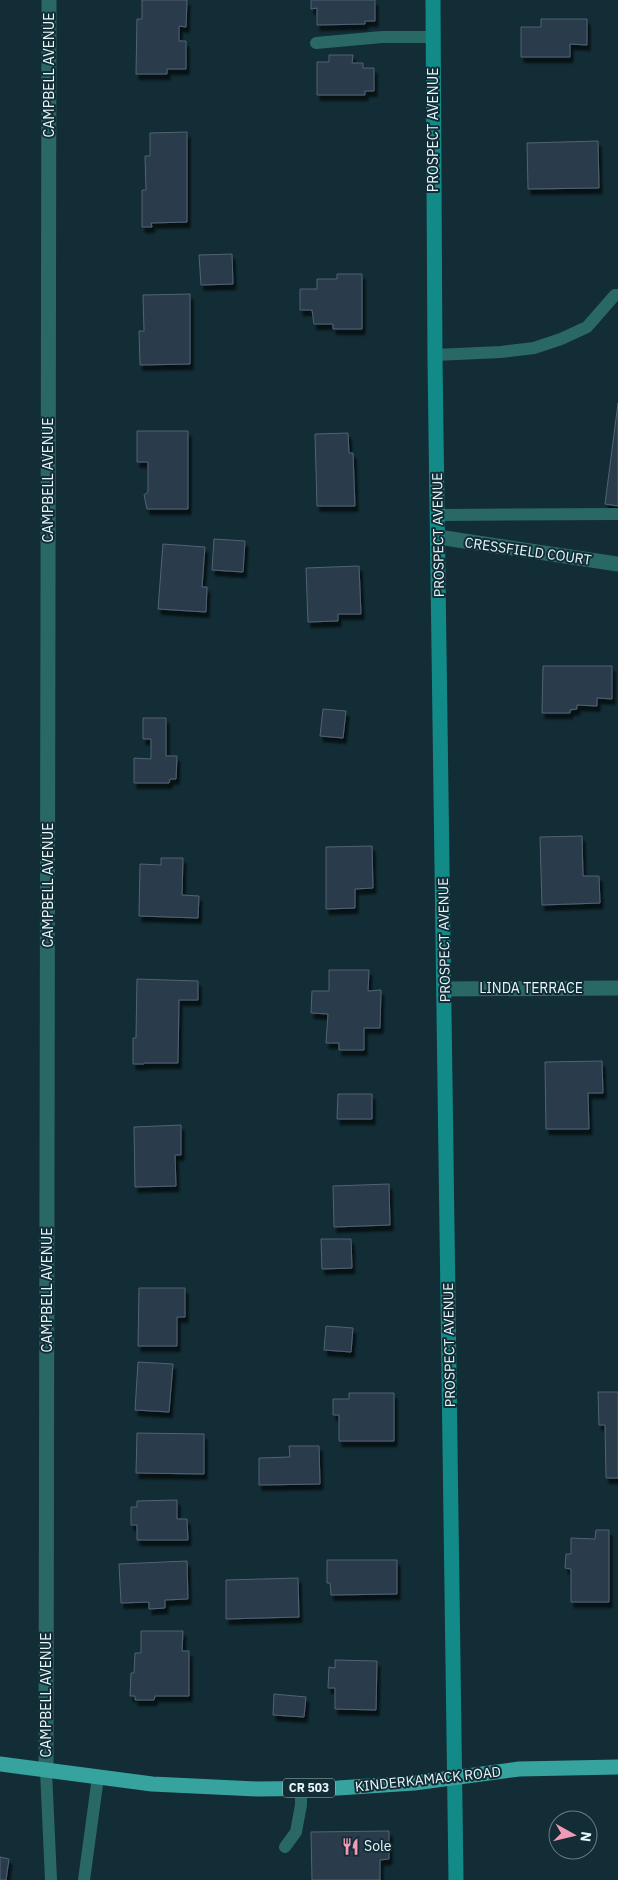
<svg xmlns="http://www.w3.org/2000/svg" width="618" height="1880" font-family="'IBM Plex Sans',sans-serif">
  <defs>
    <filter id="shadow"><feDropShadow dx="3" dy="5.5" stdDeviation="1" flood-color="#0009"/></filter>
  </defs>
  <rect width="100%" height="100%" fill="#122d35"/>
  <path fill="#2b3b4b" stroke="#516374" filter="url(#shadow)" d="M142 0H187L186 27 179 26V41H186V69H167V74H136L137 19H142Z
    M311 0H375V21H365V24L317 25V8L311 9Z
    M541 19H587V45L570 44V57H521V27H541Z
    M329 55H353L352 63H363V68H374V91H365V95H317V62H329Z
    M187 132V222L151 223 152 227H142V190H146L145 156H150V133Z
    M598 141 599 188 528 189 527 143Z
    M232 254 233 284 201 285 199 255Z
    M337 274H362V329H333V324H314L312 310H300V289H317V279H337Z
    M190 294V364L140 365 139 331H144L143 295Z
    M618 403V506L605 504Z
    M137 431H188V509H147L144 495 148 492V462H137Z
    M348 433 349 453H353L355 506H317L315 434Z
    M214 539 245 541 243 572 212 570Z
    M163 544 205 547 202 587H207L206 612 158 609Z
    M359 566 361 614H338V621L308 622 306 568Z
    M543 666H612V699L597 698V706L577 705V709L570 710V713H542Z
    M323 709 346 711 343 738 320 736Z
    M143 718H166V756H177L176 779H170L169 783H134V758L151 759V739H143Z
    M582 836 583 876H599L600 903 542 905 540 837Z
    M372 846 373 888 355 889V908L326 909V847Z
    M161 858H183L182 895 199 896 198 918 139 916 140 864 161 865Z
    M329 970H369L368 991 381 990 380 1028H364V1050H339V1043H326L328 1014 311 1013 312 991H329Z
    M137 979 198 981V1000H179L178 1063H144V1064H133V1038H136Z
    M602 1061 603 1093H588L589 1129H546L545 1062Z
    M338 1094H372V1119H337Z
    M181 1125V1155H175L176 1186 135 1187 134 1127Z
    M389 1184 390 1225 334 1227 333 1186Z
    M321 1239H351L352 1268 322 1269Z
    M139 1288H185V1317H177V1346H138Z
    M326 1326 353 1328 351 1352 324 1350Z
    M138 1362 173 1364 169 1412 135 1410Z
    M598 1392H618V1478H606L605 1425H599Z
    M349 1393H394V1441H339V1415H333V1399H349Z
    M137 1433 204 1434V1474L136 1473Z
    M289 1446H319L320 1484 259 1485V1458L290 1457Z
    M177 1500V1519H187L188 1540H137V1525H131V1507H137V1501Z
    M596 1530H609V1602H571V1569L565 1568 566 1554H571V1538L595 1539Z
    M327 1560H397V1594L331 1595 330 1583H327Z
    M187 1561 188 1599 165 1600V1608L149 1609V1602L121 1603 119 1564Z
    M298 1578 299 1617 226 1619V1580Z
    M141 1631H183L182 1651H189V1696H155L154 1700H135V1696H130L131 1673H134L135 1653H141Z
    M335 1660 377 1661 376 1710 335 1709V1688H328L329 1667 335 1668Z
    M274 1694 306 1697 304 1717 273 1715Z
    M389 1831V1859L380 1860V1880H312L311 1832Z
    M0 1857 9 1859 6 1880H0Z"/>
  <g fill="none" stroke-linecap="round" stroke-linejoin="round">
    <path stroke="#2a6866" stroke-width="12" d="M316 43 382 37H433
      M435 355 501 352 534 348 561 339 587 327 615 295H618
      M437 515 618 514
      M46 1771 51 1880
      M285 1847 296 1832 301 1805V1788
      M84 1880 98 1777"/>
    <path stroke="#2a6866" stroke-width="15" d="M438 537 618 564
      M444 989 618 988
      M46 1771 49 0"/>
    <path stroke="#128b88" stroke-width="15" d="M433 0 435 360 456 1880"/>
    <path stroke="#37a39f" stroke-width="15" d="M0 1764 152 1784 258 1789 338 1788 414 1783 519 1769 618 1767"/>
  </g>
  <defs>
    <symbol id="restaurant-bare" viewBox="-9 -9 18 18"><path d="M-5-6h1v4h1v-4h1v4h1v-4h1v5L-1.5 .5V6h-2V.5L-5-1ZM5-6V6H3V1.5H1.5Q1.5-4 5-6Z" fill="#f09ab5" stroke="#122d35" stroke-width="2.5" paint-order="stroke"/></symbol>
  </defs>
  <g fill-rule="evenodd">
    <use href="#restaurant-bare" x="338" y="1834" width="25" height="25"/>
  </g>
  <g text-anchor="middle" stroke-width="4" stroke-linejoin="round" paint-order="stroke">
    <rect fill="#122d35" stroke="#a7bac0" stroke-width="1" x="283" y="1778.5" width="52" height="19" rx="4"/>
    <g font-size="12" font-weight="bold" fill="#e7f7fc">
      <text x="309" y="1792">CR 503</text>
    </g>
    <g font-size="14" fill="#e7f7fc" stroke="#122d35">
      <text transform="translate(49 75) rotate(-90)" y="5">CAMPBELL AVENUE</text>
      <text transform="translate(433 130) rotate(-90)" y="5">PROSPECT AVENUE</text>
      <text transform="translate(48 480) rotate(-90)" y="5">CAMPBELL AVENUE</text>
      <text transform="translate(438 535) rotate(-91)" y="5">PROSPECT AVENUE</text>
      <text transform="translate(528 551) rotate(8)" y="5">CRESSFIELD COURT</text>
      <text transform="translate(48 885) rotate(-90)" y="5">CAMPBELL AVENUE</text>
      <text transform="translate(444 940) rotate(-91)" y="5">PROSPECT AVENUE</text>
      <text x="531" y="993">LINDA TERRACE</text>
      <text transform="translate(47 1290) rotate(-90)" y="5">CAMPBELL AVENUE</text>
      <text transform="translate(449 1345) rotate(-91)" y="5">PROSPECT AVENUE</text>
      <text transform="translate(46 1695) rotate(-90)" y="5">CAMPBELL AVENUE</text>
      <text transform="translate(428 1779) rotate(-6)" y="5">KINDERKAMACK ROAD</text>
    </g>
    <g font-size="14" fill="#e7f7fc" stroke="#122d35" text-anchor="start">
      <text x="364" y="1851">Sole</text>
    </g>
  </g>
  <g transform="translate(573 1835) rotate(98)"><circle r="24" fill="#122d35" stroke="#677e85"/>
  <path d="M0-4L9 19L0 12L-9 19Z" fill="#f09ab5"/>
  <text y="-8" font-size="14" font-weight="bold" text-anchor="middle" fill="#e7f7fc">N</text>
  </g>
</svg>
